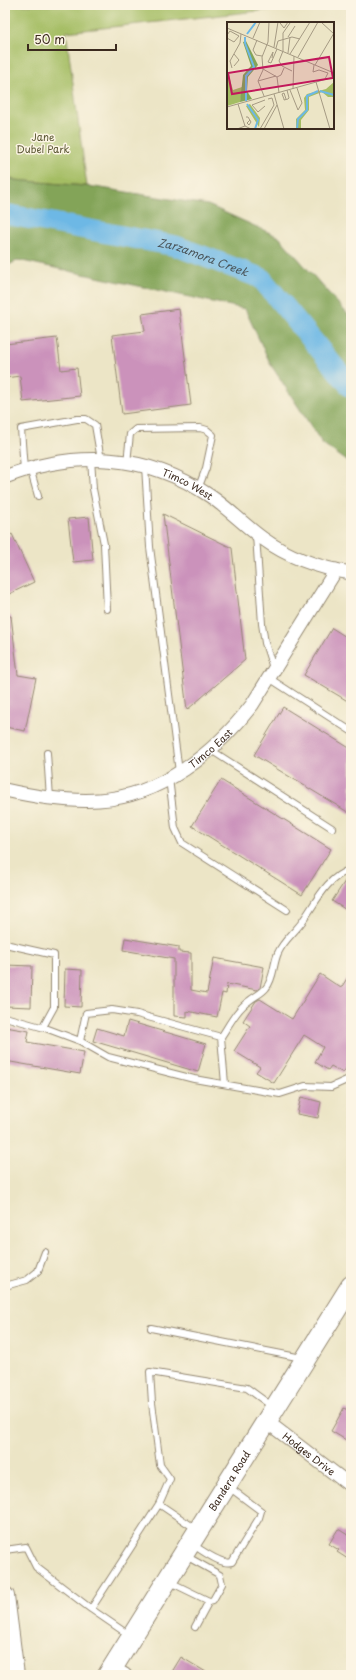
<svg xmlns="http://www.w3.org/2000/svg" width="356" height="1680" font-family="'Playpen Sans',sans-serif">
  <rect width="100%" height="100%" fill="#fcf5e5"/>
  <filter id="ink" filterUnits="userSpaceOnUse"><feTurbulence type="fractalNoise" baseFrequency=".025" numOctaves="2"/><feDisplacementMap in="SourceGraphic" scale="8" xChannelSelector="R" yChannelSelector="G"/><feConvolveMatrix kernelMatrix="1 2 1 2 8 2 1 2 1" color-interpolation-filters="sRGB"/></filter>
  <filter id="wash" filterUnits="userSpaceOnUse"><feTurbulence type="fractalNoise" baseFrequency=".012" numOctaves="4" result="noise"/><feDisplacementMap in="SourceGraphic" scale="16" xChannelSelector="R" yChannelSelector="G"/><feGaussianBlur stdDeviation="0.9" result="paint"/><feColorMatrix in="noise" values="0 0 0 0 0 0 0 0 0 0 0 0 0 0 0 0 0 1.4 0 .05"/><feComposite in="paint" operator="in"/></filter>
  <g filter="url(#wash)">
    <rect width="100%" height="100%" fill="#ece5c6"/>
    <path fill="#a4bd63" stroke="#707440" d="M5 5H313L66 32 87 186 15 180 5 176Z"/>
    <path fill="#83a459" stroke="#5f673c" d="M5 177 15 180 95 187 208 205 279 237 351 318V464L322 443 271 365 245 309 18 260 5 267Z"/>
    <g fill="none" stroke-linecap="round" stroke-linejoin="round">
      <path stroke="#6db8e5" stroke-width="21" id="s1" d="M5 214 176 246 261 278 351 387"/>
    </g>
    <g id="blocks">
      <path fill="#cb92bb" d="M179 309 191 405 122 414 112 335 145 331 142 314Z
        M57 338 61 370 77 368 80 396 23 402 20 376 5 378V344Z
        M163 514 232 548 245 660 187 710Z
        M89 517 93 560 73 562 68 519Z
        M12 534 34 582 5 596V538Z
        M5 616H11L18 675 36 678 25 731 5 727Z
        M332 628 351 640V703L304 675Z
        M283 707 351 749V814L254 755Z
        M221 780 331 849 302 895 192 826Z
        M351 874V913L332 901 349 875Z
        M125 938 179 947V952L191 953V990L207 993 214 958 264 967 260 988 257 990 227 984 226 994 222 993 217 1017 187 1011V1017L174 1016V959L123 950Z
        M5 965 32 966 31 1007 5 1006Z
        M65 969 82 970 81 1007 64 1006Z
        M351 972V1061L343 1073 331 1066 328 1070 315 1062 323 1047 304 1035 274 1083 256 1072 260 1067 234 1051 250 1026 243 1021 256 1001 260 999 292 1019 320 974 341 988Z
        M128 1021 206 1044 198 1072 93 1041 97 1028 124 1036Z
        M5 1027 29 1031 27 1042 84 1052 80 1074 5 1061Z
        M301 1097 321 1102 318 1118 297 1114Z
        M344 1408 351 1412V1443L331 1431Z
        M338 1529 351 1537V1561L337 1552 339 1550 329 1544Z
        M181 1657 211 1675H170Z"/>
    </g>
  </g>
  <g filter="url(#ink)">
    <use href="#blocks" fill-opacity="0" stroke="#948872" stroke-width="1"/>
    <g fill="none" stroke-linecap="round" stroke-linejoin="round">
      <defs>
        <path id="lane" d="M91 459 93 489 104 544 107 609
          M127 463 130 434 136 429 200 428 207 430 213 435 206 468 198 489
          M145 466 150 547 179 772
          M30 468 38 496
          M24 470 21 429 77 419H86L95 425 101 460
          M256 535 262 624 265 643 273 668
          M269 678 351 731
          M211 750 332 828
          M47 753 50 798
          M169 778 175 828 182 843 287 910
          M5 944 54 955V1007L43 1027
          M5 1017 48 1029 80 1041 108 1057 194 1079 280 1094 305 1086 331 1087 351 1078
          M221 1037C229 1025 237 1009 249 1001 255 996 261 994 266 988 274 979 273 964 278 953 283 941 294 933 302 922 317 901 326 878 351 869
          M80 1041 86 1013 112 1010 137 1014 221 1037 225 1084
          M5 1286 27 1280 38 1271 45 1252
          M151 1328 302 1358
          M159 1504 196 1529
          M193 1545C202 1550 222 1566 232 1562L259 1518 261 1511 229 1487
          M5 1550 26 1547 36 1567 91 1609 159 1504 170 1479 160 1465 152 1403 150 1372 247 1388 273 1407
          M170 1582 209 1601 213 1600 222 1584 220 1575 186 1556
          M91 1609 129 1635
          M195 1627 209 1601"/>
        <g id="street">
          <path id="s2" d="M5 477C75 450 147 453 210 496 228 508 244 525 262 538 288 557 319 568 351 573"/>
          <path id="s3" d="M5 790C36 797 67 802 99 800 161 796 215 753 252 705L336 570"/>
          <path id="s4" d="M266 1421 351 1486"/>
          <path d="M113 1668 125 1675"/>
        </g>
        <path id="secondary" d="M5 1596 15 1675"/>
        <g id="primary">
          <path id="s5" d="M108 1675 351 1286"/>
        </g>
      </defs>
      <use href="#lane" stroke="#948872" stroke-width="8"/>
      <use href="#street" stroke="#948872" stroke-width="15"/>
      <use href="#secondary" stroke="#948872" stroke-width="20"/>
      <use href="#primary" stroke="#948872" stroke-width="22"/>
      <use href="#lane" stroke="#fff" stroke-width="6"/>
      <use href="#street" stroke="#fff" stroke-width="13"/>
      <use href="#secondary" stroke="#fff" stroke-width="18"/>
      <use href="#primary" stroke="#fff" stroke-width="20"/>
    </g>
  </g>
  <g text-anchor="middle" stroke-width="3" stroke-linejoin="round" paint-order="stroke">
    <g font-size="10" fill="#5a5633" stroke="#fcf5e5">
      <text x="43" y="141">Jane<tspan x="43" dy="12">Dubel Park</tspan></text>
    </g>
    <g font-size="10" fill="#3b2a1e" stroke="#fcf5e5">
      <text dy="4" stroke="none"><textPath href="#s2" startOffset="189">Timco West</textPath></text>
      <text dy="4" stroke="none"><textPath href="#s3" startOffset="220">Timco East</textPath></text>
      <text dy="4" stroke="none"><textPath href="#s4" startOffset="54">Hodges Drive</textPath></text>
      <text dy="4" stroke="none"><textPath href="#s5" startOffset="229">Bandera Road</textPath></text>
    </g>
    <g font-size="11" font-style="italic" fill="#4a555a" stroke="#fcf5e5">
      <text dy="4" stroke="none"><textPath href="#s1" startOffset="203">Zarzamora Creek</textPath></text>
    </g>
  </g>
  <g transform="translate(227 22)">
    <rect width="107" height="107" fill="#ece5c6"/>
    <path d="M0 47 6 68 15 65V70L13 80 0 84ZM107 60V75H101L95 70 82 75V88L74 98V107H69V97L78 88 77 76 80 72 99 67ZM23 82 33 96 32 105 19 84Z" fill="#a4bd63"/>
    <path d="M19 19 31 43 21 55 20 69 25 77 13 80 16 53 24 44 16 20Z" fill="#83a459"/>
    <path fill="none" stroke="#6db8e5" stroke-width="2" d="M20 12 29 0M18 15V21L27 45 19 54V79M93 69 107 73M20 82 31 98 28 107M70 107 71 97 80 88V74L91 69"/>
    <path fill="none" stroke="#a59a83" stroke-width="1" d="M94 0 107 12M53 1 57 6 61 0M63 1 56 11V29L52 39 55 44 65 49M0 6 107 51M0 13 3 9 12 14 7 20 0 16M61 15 68 4M26 16 33 0M30 18 26 28 29 33 35 34M47 25 51 0M49 26 51 19 65 15 73 17M61 31 63 15M7 32 12 38 7 44M63 32 83 0M71 35 91 0M45 36 46 30 41 40 44 41 50 27M87 43 86 50 92 48 101 51 98 57M88 43 107 11M5 46 3 39 13 21 14 12M36 47 50 55 52 71M50 55 54 53 57 46M31 59 49 54M89 60 103 107M66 67 67 34M63 68 71 88 75 81 70 66M47 72 57 107M37 74 31 59 36 48 35 35 41 20 42 0M59 77 57 71 55 72 57 77V78L61 77 62 76 60 68M11 82 18 104M38 84 31 90 25 83 38 78M0 85 107 55M19 95H21L24 100 22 103 20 101 23 98M10 107 18 104 24 107M33 107 47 83 45 76 41 77M37 107 50 83"/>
    <path fill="#c2185b" fill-opacity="0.15" stroke="#c2185b" stroke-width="2" d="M102 35 106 56 5 72 1 51Z"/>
    <rect width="107" height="107" fill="none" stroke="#3b2a1e" stroke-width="2"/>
  </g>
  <rect width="356" height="1680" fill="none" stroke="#fcf5e5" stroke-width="20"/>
  <path d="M28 44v6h88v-6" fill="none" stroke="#3b2a1e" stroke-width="2"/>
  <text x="34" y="44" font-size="12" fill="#3b2a1e" stroke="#fcf5e5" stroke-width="3" paint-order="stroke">50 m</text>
</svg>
